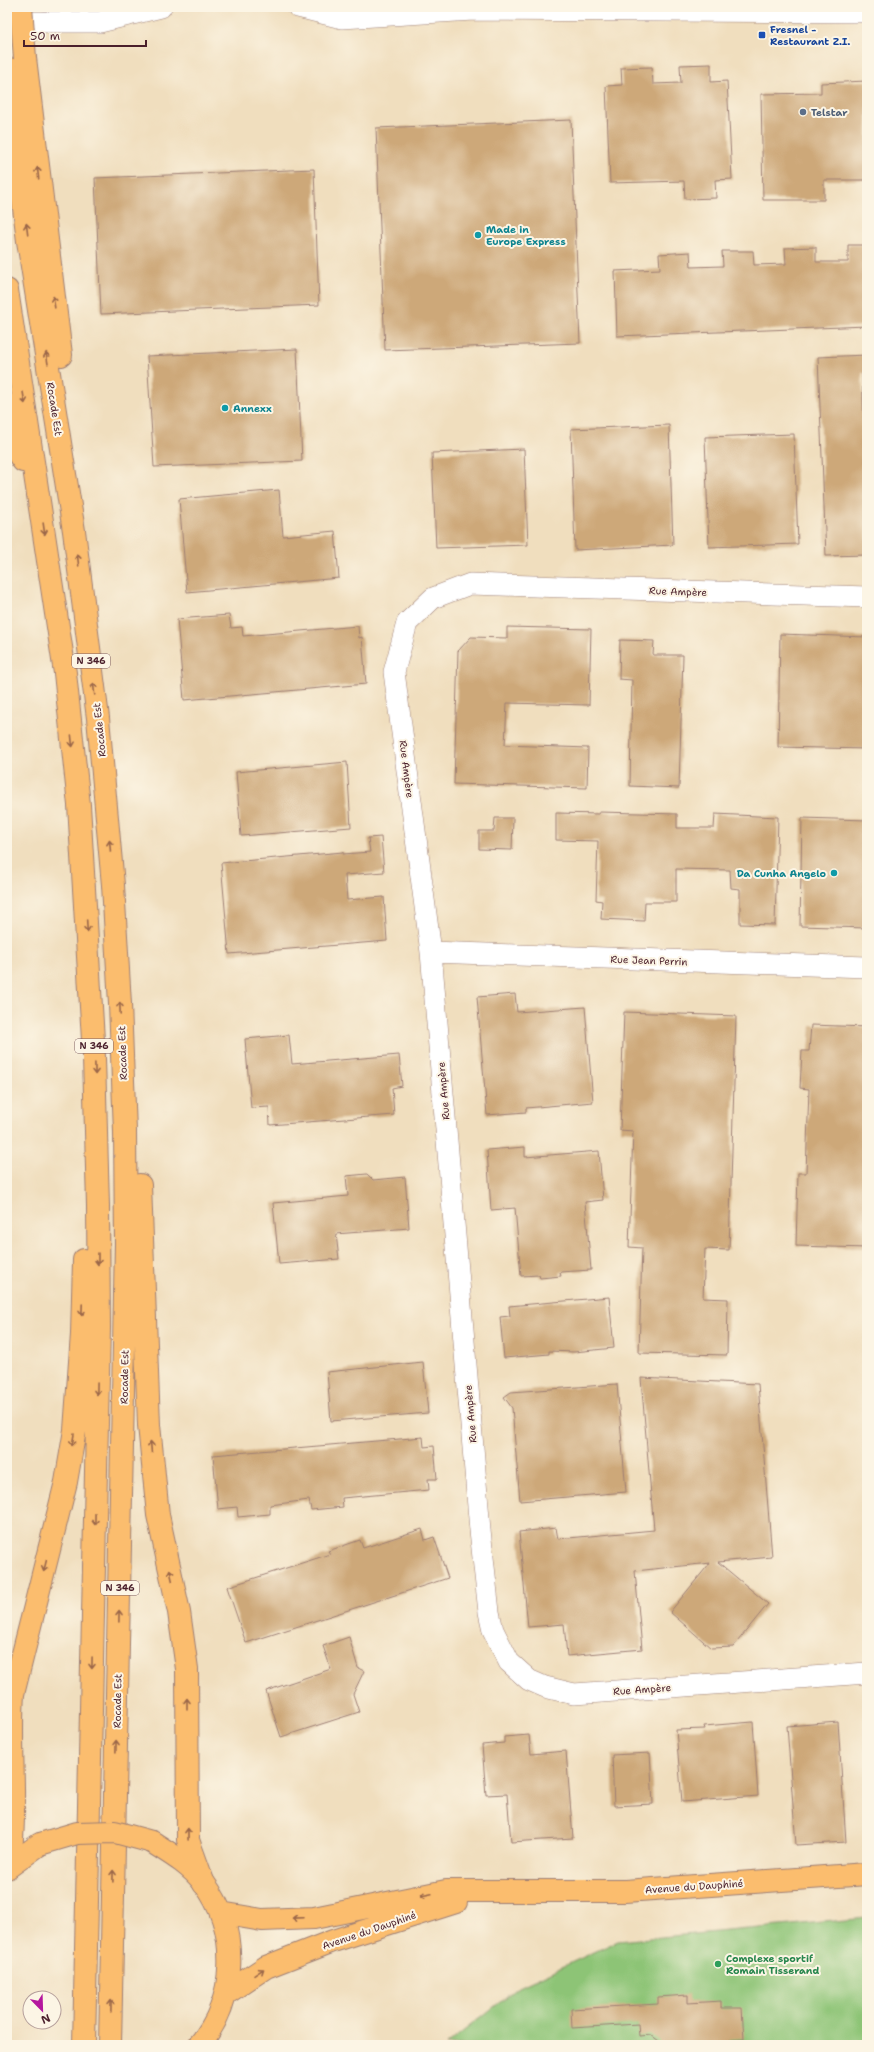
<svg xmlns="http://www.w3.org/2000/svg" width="874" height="2052" font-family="'Shantell Sans',sans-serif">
  <rect width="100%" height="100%" fill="#fcf5e5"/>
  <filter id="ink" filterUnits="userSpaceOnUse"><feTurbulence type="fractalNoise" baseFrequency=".025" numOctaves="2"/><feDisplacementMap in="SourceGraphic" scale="8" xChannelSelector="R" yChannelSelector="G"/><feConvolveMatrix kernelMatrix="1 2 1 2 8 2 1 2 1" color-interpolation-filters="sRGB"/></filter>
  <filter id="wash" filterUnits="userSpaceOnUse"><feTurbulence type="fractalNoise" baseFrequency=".012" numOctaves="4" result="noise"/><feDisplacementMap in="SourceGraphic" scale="16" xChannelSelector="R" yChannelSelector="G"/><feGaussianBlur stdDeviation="0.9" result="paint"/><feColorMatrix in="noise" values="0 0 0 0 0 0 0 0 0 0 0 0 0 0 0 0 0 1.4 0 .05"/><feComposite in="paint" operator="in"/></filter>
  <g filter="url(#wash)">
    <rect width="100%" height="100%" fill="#f0debe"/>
    <path fill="#8dc476" stroke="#6c7250" d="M867 1918V2045H446L519 1987 618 1941Z"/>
    <g id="blocks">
      <path fill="#cda879" d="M711 64V82L727 81 732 179 715 180 716 198 685 199 684 181 610 183 606 86 622 85 621 68 652 67 653 84 681 83 680 65Z
        M867 81V180H824V200H763L761 94 821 93V83Z
        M571 120 580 343 385 350 376 128Z
        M314 169 319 305 101 314 95 178Z
        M848 245H867V326L617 336 615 271 660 269 659 254 690 252 691 267 723 266 722 251H753L754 265 786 264 785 248 816 247V262H848Z
        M297 349 302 461 154 467 147 356Z
        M867 355V373H862L867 503V555L826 556 818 357Z
        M669 425 673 545 575 550 571 429Z
        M794 434 798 544 709 547 705 437Z
        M524 449 528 545 436 548 432 453Z
        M279 490 283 536 335 531 339 578 187 592 179 499Z
        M229 615 231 628 242 627 243 636 358 626 359 638 362 637 366 684 184 700 177 619Z
        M507 627 591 629 589 705 507 703 505 745 588 748 587 788 454 784 458 651 471 637 507 638Z
        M780 634 867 637V749L778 747Z
        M620 640 654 641 653 655H683L679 788 630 786 632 680 619 679Z
        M347 762 351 827 241 836 236 772Z
        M599 812 677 814V828H714L715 814 778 817 775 925 740 924V889L731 888 730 870 676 869V902H645L644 921 601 919 602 901 596 900 598 841 556 840V813L599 814Z
        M495 818H513L512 850 479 849V831H494Z
        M802 818 867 820V928L800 926Z
        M381 837 384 872 345 875 347 900 384 897 387 941 229 954 221 863 343 852V854L370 852 368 838Z
        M515 994 517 1012 585 1007 593 1102 526 1108V1112L487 1115 477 997Z
        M624 1012 736 1016 729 1250 705 1249 703 1298 728 1299 727 1355 639 1353 642 1248 629 1247 633 1131 620 1130Z
        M811 1025 867 1027V1248L796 1246 798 1173H806L809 1089 800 1088 802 1051H809Z
        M289 1035 292 1064 399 1055 402 1086 392 1088 394 1115 270 1125 269 1107 251 1108 245 1039Z
        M525 1147V1157L599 1151 603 1200 585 1202 591 1270 560 1272 561 1276 540 1278 539 1275 521 1276 515 1208 491 1210 487 1150Z
        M367 1174 373 1180 405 1177 409 1228 336 1234 339 1259 279 1264 273 1203 348 1196 346 1176Z
        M609 1297 614 1348 574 1352 549 1351V1354L504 1358 500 1317 510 1316 509 1306Z
        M423 1362 428 1413 331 1421 327 1372Z
        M641 1378 758 1384 772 1557 718 1562 768 1604 733 1647 711 1648 670 1612 710 1563 635 1571 642 1649 567 1656 564 1624 528 1627 519 1532 556 1528 558 1539 654 1530Z
        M617 1384 626 1492 520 1501 512 1408 504 1397 511 1392Z
        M423 1437 424 1447 434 1446 437 1479H428L429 1490 342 1498 343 1507 311 1510 309 1500 270 1505V1514L238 1517 237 1507 218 1509 213 1455Z
        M422 1529 425 1540 434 1537 448 1578 246 1643 227 1587 330 1554 328 1551 360 1540 363 1548Z
        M349 1637 358 1668 364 1671 353 1694 359 1712 281 1737 266 1691 331 1669 323 1646Z
        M753 1722 758 1796 682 1802 676 1730 705 1729 704 1726Z
        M838 1722 846 1842 796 1845 787 1726Z
        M529 1735 531 1754 566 1751 573 1838 511 1842 507 1794 486 1795 482 1745 504 1743V1737Z
        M650 1753 653 1804 614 1806 612 1755Z
        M688 1995V2003L721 2001V2008H742L744 2039 730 2040V2045H659V2041L651 2035 639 2036 638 2024 572 2028 571 2009 658 2004V1997Z"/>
    </g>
  </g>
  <g filter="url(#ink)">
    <use href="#blocks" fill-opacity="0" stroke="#9d7e74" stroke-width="1"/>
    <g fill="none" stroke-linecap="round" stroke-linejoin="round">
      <defs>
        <path id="minor" d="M298 7 342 18 473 10 867 12
          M7 22H100L161 7
          M867 597 470 584 433 598 407 623 394 672 431 952 480 1530 489 1612 493 1630 509 1662 529 1680 545 1687 574 1694 867 1673
          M431 952 867 967"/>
        <path id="major" d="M152 1842C171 1854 190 1865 204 1883 240 1931 237 2000 199 2045
          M7 1868 40 1844
          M221 1913 262 1920 314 1918 446 1891H625L867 1874
          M227 1993 266 1967 333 1941 456 1902"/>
        <path id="highway" d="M25 58 61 355
          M7 68 28 241 74 531 98 718 113 885 120 1004 125 1131 126 1244 110 2045
          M7 290 65 673 79 805 94 1057 98 1206 99 1328 84 2045
          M7 405 19 455 23 461
          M140 1185 149 1425 158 1515 179 1612 187 1669 188 1840 204 1884
          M9 1866C18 1809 9 1751 13 1694L66 1482 75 1430 82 1334 84 1260"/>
      </defs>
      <use href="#minor" stroke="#9d7e74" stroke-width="22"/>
      <use href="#major" stroke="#9d7e74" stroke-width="24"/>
      <use href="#highway" stroke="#9d7e74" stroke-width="24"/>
      <use href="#minor" stroke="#fff" stroke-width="21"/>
      <use href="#major" stroke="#fbbd6e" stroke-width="22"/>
      <use href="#highway" stroke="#fbbd6e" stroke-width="22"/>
      <defs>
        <path id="major-bridge" d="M40 1844 77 1833 115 1832 152 1842"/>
        <path id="highway-bridge" d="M21 7 25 58"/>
      </defs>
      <use href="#major-bridge" stroke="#9d7e74" stroke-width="24" stroke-linecap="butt"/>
      <use href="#highway-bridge" stroke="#9d7e74" stroke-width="24" stroke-linecap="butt"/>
      <use href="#major-bridge" stroke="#fbbd6e" stroke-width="22"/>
      <use href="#highway-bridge" stroke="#fbbd6e" stroke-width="22"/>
    </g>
    <defs><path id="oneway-shaft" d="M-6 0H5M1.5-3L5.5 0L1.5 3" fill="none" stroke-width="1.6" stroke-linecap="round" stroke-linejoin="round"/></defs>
    <g stroke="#9a6649">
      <use href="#oneway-shaft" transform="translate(38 173) rotate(-97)"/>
      <use href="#oneway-shaft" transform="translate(27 229) rotate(-97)"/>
      <use href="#oneway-shaft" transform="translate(54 302) rotate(-98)"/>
      <use href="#oneway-shaft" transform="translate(47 358) rotate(-99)"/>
      <use href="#oneway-shaft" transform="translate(24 398) rotate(81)"/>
      <use href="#oneway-shaft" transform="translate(44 529) rotate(82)"/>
      <use href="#oneway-shaft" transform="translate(78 560) rotate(-97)"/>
      <use href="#oneway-shaft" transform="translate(94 689) rotate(-97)"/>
      <use href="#oneway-shaft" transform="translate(72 741) rotate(84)"/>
      <use href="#oneway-shaft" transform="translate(110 846) rotate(-95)"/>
      <use href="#oneway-shaft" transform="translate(87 926) rotate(87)"/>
      <use href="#oneway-shaft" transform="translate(120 1008) rotate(-92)"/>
      <use href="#oneway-shaft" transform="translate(95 1069) rotate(89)"/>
      <use href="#oneway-shaft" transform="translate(98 1259) rotate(90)"/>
      <use href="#oneway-shaft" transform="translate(82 1310) rotate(92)"/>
      <use href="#oneway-shaft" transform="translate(97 1389) rotate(91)"/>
      <use href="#oneway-shaft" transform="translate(73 1440) rotate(100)"/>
      <use href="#oneway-shaft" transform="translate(151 1447) rotate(-95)"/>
      <use href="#oneway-shaft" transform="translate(95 1519) rotate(91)"/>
      <use href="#oneway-shaft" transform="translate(45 1566) rotate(104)"/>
      <use href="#oneway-shaft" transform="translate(171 1575) rotate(-103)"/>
      <use href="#oneway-shaft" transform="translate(119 1616) rotate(-89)"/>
      <use href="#oneway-shaft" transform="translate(92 1663) rotate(91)"/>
      <use href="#oneway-shaft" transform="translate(187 1704) rotate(-90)"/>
      <use href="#oneway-shaft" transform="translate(116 1746) rotate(-89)"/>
      <use href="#oneway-shaft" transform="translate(188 1834) rotate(-91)"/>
      <use href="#oneway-shaft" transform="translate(113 1876) rotate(-89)"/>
      <use href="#oneway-shaft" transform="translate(426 1895) rotate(168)"/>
      <use href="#oneway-shaft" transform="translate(298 1918) rotate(178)"/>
      <use href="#oneway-shaft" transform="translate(259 1972) rotate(-34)"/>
      <use href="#oneway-shaft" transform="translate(111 2006) rotate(-89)"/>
    </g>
  </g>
  <rect fill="#1a4fb4" stroke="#fcf5e5" stroke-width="1.5" x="758" y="31" width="8" height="8" rx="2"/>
  <circle fill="#5c6f8a" stroke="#fcf5e5" stroke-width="1.5" cx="803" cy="112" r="4"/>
  <g fill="#0f9aa8" stroke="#fcf5e5" stroke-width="1.5">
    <circle cx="478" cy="235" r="4"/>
    <circle cx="225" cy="408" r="4"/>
    <circle cx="834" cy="873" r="4"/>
  </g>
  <circle fill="#2e9e5b" stroke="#fcf5e5" stroke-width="1.5" cx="718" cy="1964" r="4"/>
  <g text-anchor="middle" stroke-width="4" stroke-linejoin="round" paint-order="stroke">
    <g fill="#fcf5e5" stroke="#7f5f63" stroke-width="1">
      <rect x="72" y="654" width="38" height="14" rx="3"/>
      <rect x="75" y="1039" width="38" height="14" rx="3"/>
      <rect x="101" y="1581" width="38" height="14" rx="3"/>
    </g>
    <g font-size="9" font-weight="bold" fill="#4a1f2b">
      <text x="91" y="664">N 346</text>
      <text x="94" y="1049">N 346</text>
      <text x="120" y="1591">N 346</text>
    </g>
    <g font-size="10" font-weight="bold" fill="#164399" stroke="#fcf5e5" text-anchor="start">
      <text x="770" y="33">Fresnel -<tspan x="770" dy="12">Restaurant Z.I.</tspan></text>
    </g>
    <g font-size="10" font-weight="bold" fill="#4e5e75" stroke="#fcf5e5" text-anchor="start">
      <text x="811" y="116">Telstar</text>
    </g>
    <g font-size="10" font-weight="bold" fill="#0d838f" stroke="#fcf5e5" text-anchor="start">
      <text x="486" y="233">Made in<tspan x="486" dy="12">Europe Express</tspan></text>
      <text x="233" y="412">Annexx</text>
      <text x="826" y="877" text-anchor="end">Da Cunha Angelo</text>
    </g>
    <g font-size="10" fill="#4a1f2b" stroke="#fcf5e5">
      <text transform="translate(55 409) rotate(81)" y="4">Rocade Est</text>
      <text transform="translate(678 591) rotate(2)" y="4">Rue Ampère</text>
      <text transform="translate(99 730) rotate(-96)" y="4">Rocade Est</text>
      <text transform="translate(407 769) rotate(83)" y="4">Rue Ampère</text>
      <text transform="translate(649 960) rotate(2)" y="4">Rue Jean Perrin</text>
      <text transform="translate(122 1053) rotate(-92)" y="4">Rocade Est</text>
      <text transform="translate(443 1091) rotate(-95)" y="4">Rue Ampère</text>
      <text transform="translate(124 1377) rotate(-89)" y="4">Rocade Est</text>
      <text transform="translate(470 1414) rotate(-95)" y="4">Rue Ampère</text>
      <text transform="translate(642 1689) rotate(-4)" y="4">Rue Ampère</text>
      <text transform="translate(117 1701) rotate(-89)" y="4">Rocade Est</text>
      <text transform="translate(694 1886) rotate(-4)" y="4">Avenue du Dauphiné</text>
      <text transform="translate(369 1930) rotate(-19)" y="4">Avenue du Dauphiné</text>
    </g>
    <g font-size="10" font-weight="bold" fill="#27864d" stroke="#fcf5e5" text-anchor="start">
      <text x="726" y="1962">Complexe sportif<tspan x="726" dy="12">Romain Tisserand</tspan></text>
    </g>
  </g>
  <rect width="874" height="2052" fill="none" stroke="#fcf5e5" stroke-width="24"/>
  <g transform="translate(42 2010) rotate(157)"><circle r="19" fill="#fcf5e5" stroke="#b59f9b"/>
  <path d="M0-3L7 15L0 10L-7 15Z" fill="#b5179e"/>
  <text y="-6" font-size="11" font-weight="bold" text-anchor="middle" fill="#4a1f2b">N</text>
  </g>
  <path d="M24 40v6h122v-6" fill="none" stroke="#4a1f2b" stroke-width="2"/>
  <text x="30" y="40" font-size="12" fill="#4a1f2b" stroke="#fcf5e5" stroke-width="3" paint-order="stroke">50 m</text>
</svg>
